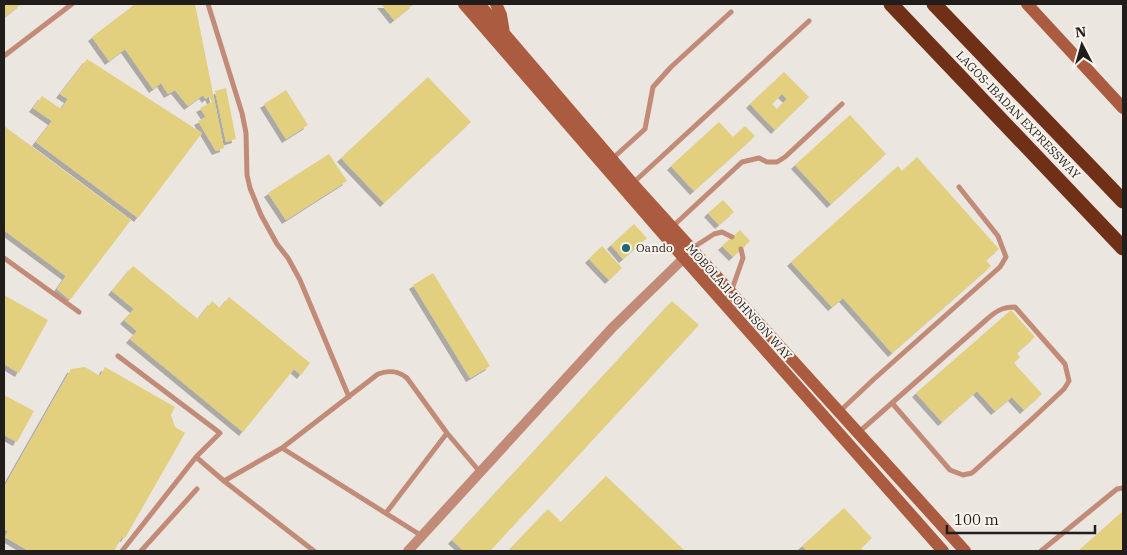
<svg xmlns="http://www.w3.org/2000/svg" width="1127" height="555" font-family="'IBM Plex Serif',serif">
  <defs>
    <filter id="shadow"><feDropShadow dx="-4" dy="4" stdDeviation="0" flood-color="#0004"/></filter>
  </defs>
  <rect width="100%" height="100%" fill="#ebe6e0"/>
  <path fill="#e2d07f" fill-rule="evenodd" filter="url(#shadow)" d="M4 4H21L4 18Z
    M135 4H195L224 148 216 151 198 121 206 117 200 108 212 102 209 96 206 99 203 95 188 106 175 90 168 94 161 83 153 89 125 49 109 61 92 37Z
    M381 4H414L394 20Z
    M87 59 202 133 138 218 36 142 52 121 33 108 42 96 61 109 68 99 60 94Z
    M784 72 809 97 775 130 750 104ZM782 94 787 99 777 109 772 104Z
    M428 77 471 122 384 203 341 158Z
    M226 88 236 139 226 142 215 91Z
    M286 90 308 125 286 139 264 104Z
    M850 115 886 154 831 204 795 165Z
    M719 122 733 137 745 126 755 136 694 191 671 166Z
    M4 126 131 220 70 300 57 289 66 276 4 230Z
    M329 154 347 181 286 220 268 193Z
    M917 157 999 249 986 260 991 266 892 353 843 298 832 307 791 262 898 166 902 171Z
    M723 200 734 212 719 225 708 213Z
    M634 224 647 238 623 259 611 245Z
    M740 230 750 241 733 257 722 246Z
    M602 246 622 268 609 280 589 259Z
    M133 266 198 319 212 301 220 308 229 297 310 363 301 375 294 369 243 432 130 339 137 331 124 320 134 309 112 291Z
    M433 273 490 366 470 378 413 285Z
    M4 295 48 320 19 373 4 364Z
    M672 301 699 325 490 551H464L452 540Z
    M1011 310 1035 337 1017 353 1020 357 1014 363 1042 394 1024 410 1012 397 995 411 977 391 942 422 916 393Z
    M85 367 100 376 105 367 175 407 171 415 175 427 185 433 125 538 122 537 114 551H29L5 537 8 531 4 529V487L71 369Z
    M4 395 34 411 17 442 4 435Z
    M606 476 685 551H508L548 509 561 522Z
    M844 508 872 538 861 548 864 551H807L802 546Z
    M1123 511V551H1078Z"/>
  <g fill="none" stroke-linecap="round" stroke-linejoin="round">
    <path stroke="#c28b78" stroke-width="5" d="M208 4 242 113 246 133 247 175 250 188 261 215 277 244 288 258 300 280 349 397
      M4 56 72 4
      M612 159 645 129 653 87 671 67 731 12
      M633 183 809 21
      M672 227 742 162 759 158 767 162H777L785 157 842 104
      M691 249 714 234 722 232 732 237
      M4 258 79 312
      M731 292 743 258 741 249
      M118 356 220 433 196 457
      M839 412 874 379 1000 267 1006 257 998 236 959 187
      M859 432 986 320C996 311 1002 307 1015 307L1065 364 1069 381 1064 389 1032 419 972 473 963 475 950 470 892 403
      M224 481 314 551
      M386 513 447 433
      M422 536 282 448 378 374C388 370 399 371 407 378L447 433 480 472
      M122 551 196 457 224 481 282 448
      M141 551 197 489
      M1041 551 1117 489 1123 488"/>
    <path stroke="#c28b78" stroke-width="10" d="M408 551 612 328 684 258"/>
    <path stroke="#ab5c40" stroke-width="12" d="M464 4 684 258 943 551
      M479 4 632 183 965 551
      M496 4 501 15 504 33
      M1027 4 1123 108"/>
    <path stroke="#703018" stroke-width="15" d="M891 4 1123 248
      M934 4 1123 201"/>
  </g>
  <circle fill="#1e6773" stroke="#f9f3ed" stroke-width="2" cx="626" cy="248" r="5"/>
  <g text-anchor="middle" stroke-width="4" stroke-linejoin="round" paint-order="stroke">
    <g font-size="12" fill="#201d1b" stroke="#f9f3ed">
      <text transform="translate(1018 115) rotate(46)" y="4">LAGOS-IBADAN EXPRESSWAY</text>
      <text transform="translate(739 302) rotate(48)" y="4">MOBOLAJI JOHNSON WAY</text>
    </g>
    <g font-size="12" fill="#201d1b" stroke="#f9f3ed" text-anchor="start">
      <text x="636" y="252">Oando</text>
    </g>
  </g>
  <rect width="1127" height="555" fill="none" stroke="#201d1b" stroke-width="10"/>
  <g transform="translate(1082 45) rotate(354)" stroke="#f9f3ed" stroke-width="4" paint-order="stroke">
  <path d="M0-4L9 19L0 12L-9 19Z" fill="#201d1b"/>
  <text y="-8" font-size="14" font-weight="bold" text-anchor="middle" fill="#201d1b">N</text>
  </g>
  <path d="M947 525v8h148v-8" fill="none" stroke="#201d1b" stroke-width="2.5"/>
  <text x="954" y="525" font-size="15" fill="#201d1b" stroke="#f9f3ed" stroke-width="4" paint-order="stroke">100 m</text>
</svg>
